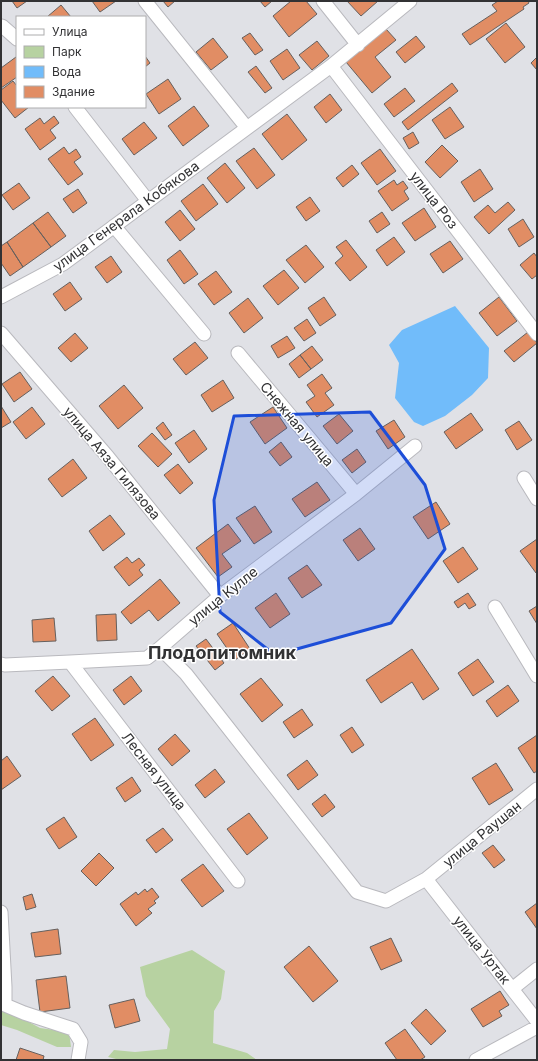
<svg xmlns="http://www.w3.org/2000/svg" width="538" height="1061" font-family="Inter,sans-serif">
  <rect width="100%" height="100%" fill="#e0e1e6"/>
  <path fill="#b7d2a1" d="M192 950 225 971 221 999 214 1011 213 1043 247 1053 257 1060H120L108 1057 114 1050 135 1052 167 1049 170 1029 146 996 140 967Z
    M1 1007 40 1028 69 1032 71 1047H57L17 1030 1 1025Z"/>
  <path fill="#71bcfa" d="M455 306 489 348 488 378 472 395 445 416 423 426 414 422 395 398 399 363 389 345 402 330Z"/>
  <path fill="#e18d64" stroke="#65605e" d="M12 1H27L17 8Z
    M92 1H116L100 12Z
    M163 1H175L168 7Z
    M260 1H272L265 7Z
    M291 1H306L317 14 289 37 273 16Z
    M347 1H378L361 16Z
    M498 1H528L529 3 523 7 524 9 470 45 462 34 497 11 492 5Z
    M61 5 71 17H47Z
    M506 23 525 47 505 63 486 39Z
    M386 29 396 40 375 57 391 77 372 93 346 62Z
    M250 33 263 50 255 55 242 38Z
    M416 36 425 47 405 63 396 52Z
    M213 38 228 57 211 70 196 52Z
    M317 41 329 56 312 70 299 55Z
    M287 49 300 68 283 80 270 61Z
    M145 56 150 63 145 67Z
    M16 57 17 60V77L1 88V68Z
    M537 57V70L531 63Z
    M256 66 272 88 265 93 248 72Z
    M168 79 181 99 159 114 146 94Z
    M13 81 17 86V107H29L15 118 1 100V90Z
    M452 83 458 91 408 130 402 122Z
    M405 88 415 101 394 117 384 104Z
    M330 94 342 110 326 123 314 107Z
    M194 106 209 126 183 146 168 126Z
    M450 107 464 127 445 139 432 120Z
    M287 114 307 140 282 160 262 134Z
    M54 116 59 123 50 130 56 138 40 150 25 129 40 118 44 124Z
    M144 122 157 138 134 155 122 139Z
    M413 132 419 143 409 149 403 138Z
    M442 145 458 161 440 178 425 162Z
    M64 147 69 154 76 149 81 157 74 162 83 174 68 185 48 159Z
    M254 148 275 175 257 189 236 161Z
    M380 149 396 171 377 185 361 163Z
    M225 163 245 188 227 203 207 178Z
    M352 165 359 174 343 187 336 178Z
    M480 169 493 189 474 202 461 182Z
    M394 180 397 185 403 181 408 188 404 191 409 199 392 211 378 191Z
    M19 183 30 198 13 210 2 195Z
    M203 184 218 204 196 221 181 201Z
    M78 189 87 203 73 213 63 199Z
    M310 197 320 211 306 221 296 207Z
    M508 202 515 210 489 234 474 217 488 205 495 213Z
    M424 208 436 227 415 241 402 223Z
    M180 210 195 229 180 241 165 222Z
    M48 212 66 236 51 247 33 223Z
    M382 212 390 224 377 233 369 221Z
    M523 219 534 237 519 247 508 229Z
    M33 223 51 247 23 267 7 242Z
    M394 237 405 252 387 266 376 250Z
    M346 240 367 267 350 281 335 263 343 256 336 247Z
    M450 241 463 259 443 273 430 254Z
    M7 242 23 267 10 276 1 263V246Z
    M306 245 324 267 305 283 286 260Z
    M180 250 198 274 184 284 167 260Z
    M534 253 537 257V275L532 279 520 265Z
    M111 256 122 272 107 283 95 267Z
    M284 270 299 288 278 305 263 286Z
    M216 271 232 292 214 305 198 284Z
    M70 282 82 299 65 311 53 294Z
    M324 297 336 315 320 326 308 308Z
    M499 297 517 321 497 336 479 313Z
    M248 298 263 318 244 333 229 313Z
    M307 319 316 333 304 341 294 328Z
    M528 332 537 343 514 362 504 351Z
    M75 333 88 348 71 362 58 348Z
    M287 336 295 348 278 358 271 346Z
    M195 342 208 358 186 375 173 359Z
    M312 346 323 360 311 369 300 355Z
    M300 355 311 369 299 378 289 364Z
    M20 372 32 389 14 402 2 384Z
    M322 374 332 388 325 393 334 405 317 417 306 402 315 396 307 385Z
    M223 380 234 398 212 412 201 395Z
    M124 385 143 408 118 429 99 406Z
    M1 406 11 422 1 428Z
    M32 407 45 424 26 439 13 422Z
    M273 407 287 428 265 444 250 422Z
    M471 413 483 430 456 449 444 432Z
    M339 414 353 431 337 444 323 426Z
    M394 420 405 437 388 449 376 431Z
    M519 421 532 440 517 450 505 430Z
    M163 422 172 435 165 440 156 428Z
    M194 430 207 449 189 463 175 443Z
    M152 433 172 454 158 467 138 446Z
    M281 442 292 457 280 466 269 452Z
    M357 449 366 462 352 473 342 460Z
    M73 459 87 478 62 497 48 479Z
    M178 464 193 483 180 494 164 475Z
    M317 482 330 500 305 517 292 499Z
    M436 502 450 524 428 539 413 517Z
    M255 506 272 532 254 544 236 518Z
    M110 515 125 534 103 551 89 531Z
    M228 524 241 541 222 554 232 567 218 577 196 548Z
    M360 528 375 549 358 561 343 540Z
    M537 539V572L536 573 520 551Z
    M463 547 478 569 458 583 443 561Z
    M127 557 132 563 139 558 145 565 139 570 143 575 129 586 114 567Z
    M307 565 322 585 302 598 288 578Z
    M160 579 180 603 158 621 149 610 131 624 121 612Z
    M276 593 290 614 270 628 255 608Z
    M468 593 476 605 469 609 465 603 458 608 454 602Z
    M537 606V624L529 611Z
    M116 614 117 640 97 641 96 615Z
    M54 618 56 641 33 642 32 620Z
    M233 623 250 649 235 660 217 634Z
    M206 639 224 663 215 670 196 646Z
    M412 649 439 689 423 700 412 682 381 703 366 680Z
    M478 659 494 682 473 696 458 673Z
    M53 676 70 696 52 711 35 691Z
    M131 676 142 691 124 705 113 690Z
    M261 678 283 705 262 722 240 694Z
    M508 685 519 701 497 717 486 701Z
    M302 709 313 725 294 738 283 722Z
    M95 718 114 745 91 761 72 734Z
    M352 727 364 745 352 753 340 735Z
    M175 734 190 751 172 766 158 749Z
    M537 735V771L534 773 518 748Z
    M7 756 21 776 1 790V761Z
    M307 760 318 775 298 790 287 775Z
    M496 763 513 790 489 805 472 778Z
    M215 769 225 782 205 798 195 785Z
    M132 777 141 791 125 802 116 788Z
    M325 794 335 807 322 817 312 804Z
    M249 813 268 838 247 855 227 829Z
    M64 817 77 837 59 849 46 829Z
    M163 828 173 840 156 853 146 840Z
    M493 845 505 860 494 868 482 853Z
    M99 853 114 868 96 886 81 871Z
    M203 864 224 891 202 907 181 880Z
    M152 888 159 897 154 901 156 903 148 909 152 913 136 926 120 904 136 892 138 895 145 889 147 892Z
    M32 894 36 907 26 910 23 897Z
    M537 903V929L525 912Z
    M58 929 61 954 35 957 31 933Z
    M391 938 402 961 381 970 370 947Z
    M309 946 338 981 313 1002 284 967Z
    M66 976 70 1008 40 1012 36 980Z
    M500 991 509 1005 499 1011 502 1016 483 1027 471 1009Z
    M134 999 140 1021 115 1028 109 1005Z
    M426 1009 446 1031 431 1045 411 1023Z
    M405 1029 425 1057 420 1060H397L385 1043Z
    M20 1048 44 1056 43 1060H16Z"/>
  <g fill="none" stroke-linecap="round" stroke-linejoin="round">
    <defs>
      <path id="minor" d="M145 1 247 128
        M323 1 358 45
        M2 26 17 39
        M331 66 537 334
        M75 107 148 201
        M114 226 204 334
        M1 297 63 264 331 66 410 1
        M1 333 108 457 220 596
        M238 353 356 494
        M524 478 537 499
        M495 607 537 676
        M160 648 186 674 357 892 386 901 426 879 537 789
        M70 662 238 881
        M1 664 5 665 70 662 147 658 160 648 220 596 356 494 415 446
        M426 879 537 1021
        M1 912 5 987V1005L24 1013 73 1029 81 1042 78 1060
        M512 989 537 969
        M476 1060 537 1027"/>
    </defs>
    <use href="#minor" stroke="#b9b9be" stroke-width="15"/>
    <use href="#minor" stroke="#fff" stroke-width="13"/>
  </g>
  <path fill="#1d4ed8" fill-opacity="0.2" stroke="#1d4ed8" stroke-width="3" stroke-linejoin="round" d="M370 412 425 485 445 549 391 623 275 655 220 612 214 500 234 416Z"/>
  <g text-anchor="middle" stroke-width="3" stroke-linejoin="round" paint-order="stroke">
    <g font-size="14" fill="#323234" stroke="#fff">
      <text transform="translate(434 200) rotate(52)" y="5">улица Роз</text>
      <text transform="translate(126 216) rotate(-36)" y="5">улица Генерала Кобякова</text>
      <text transform="translate(297 424) rotate(50)" y="5">Снежная улица</text>
      <text transform="translate(112 463) rotate(50)" y="5">улица Аяза Гилязова</text>
      <text transform="translate(223 596) rotate(-39)" y="5">улица Кулле</text>
      <text transform="translate(154 771) rotate(52)" y="5">Лесная улица</text>
      <text transform="translate(482 834) rotate(-39)" y="5">улица Раушан</text>
      <text transform="translate(482 950) rotate(52)" y="5">улица Уртак</text>
    </g>
    <g font-size="18" font-weight="bold" fill="#323234" stroke="#fff">
      <text x="222" y="659">Плодопитомник</text>
    </g>
  </g>
  <rect width="538" height="1061" fill="none" stroke="#323234" stroke-width="4"/>
  <rect x="16" y="16" width="130" height="92" fill="#ffffff" stroke="#adadae"/>
  <rect x="24" y="29" width="20" height="6" fill="#ffffff" stroke="#adadae"/>
  <text x="52" y="36" font-size="12" fill="#323234">Улица</text>
  <rect x="24" y="46" width="20" height="12" fill="#b7d2a1" stroke="#adadae"/>
  <text x="52" y="56" font-size="12" fill="#323234">Парк</text>
  <rect x="24" y="66" width="20" height="12" fill="#71bcfa" stroke="#adadae"/>
  <text x="52" y="76" font-size="12" fill="#323234">Вода</text>
  <rect x="24" y="86" width="20" height="12" fill="#e18d64" stroke="#adadae"/>
  <text x="52" y="96" font-size="12" fill="#323234">Здание</text>
</svg>
